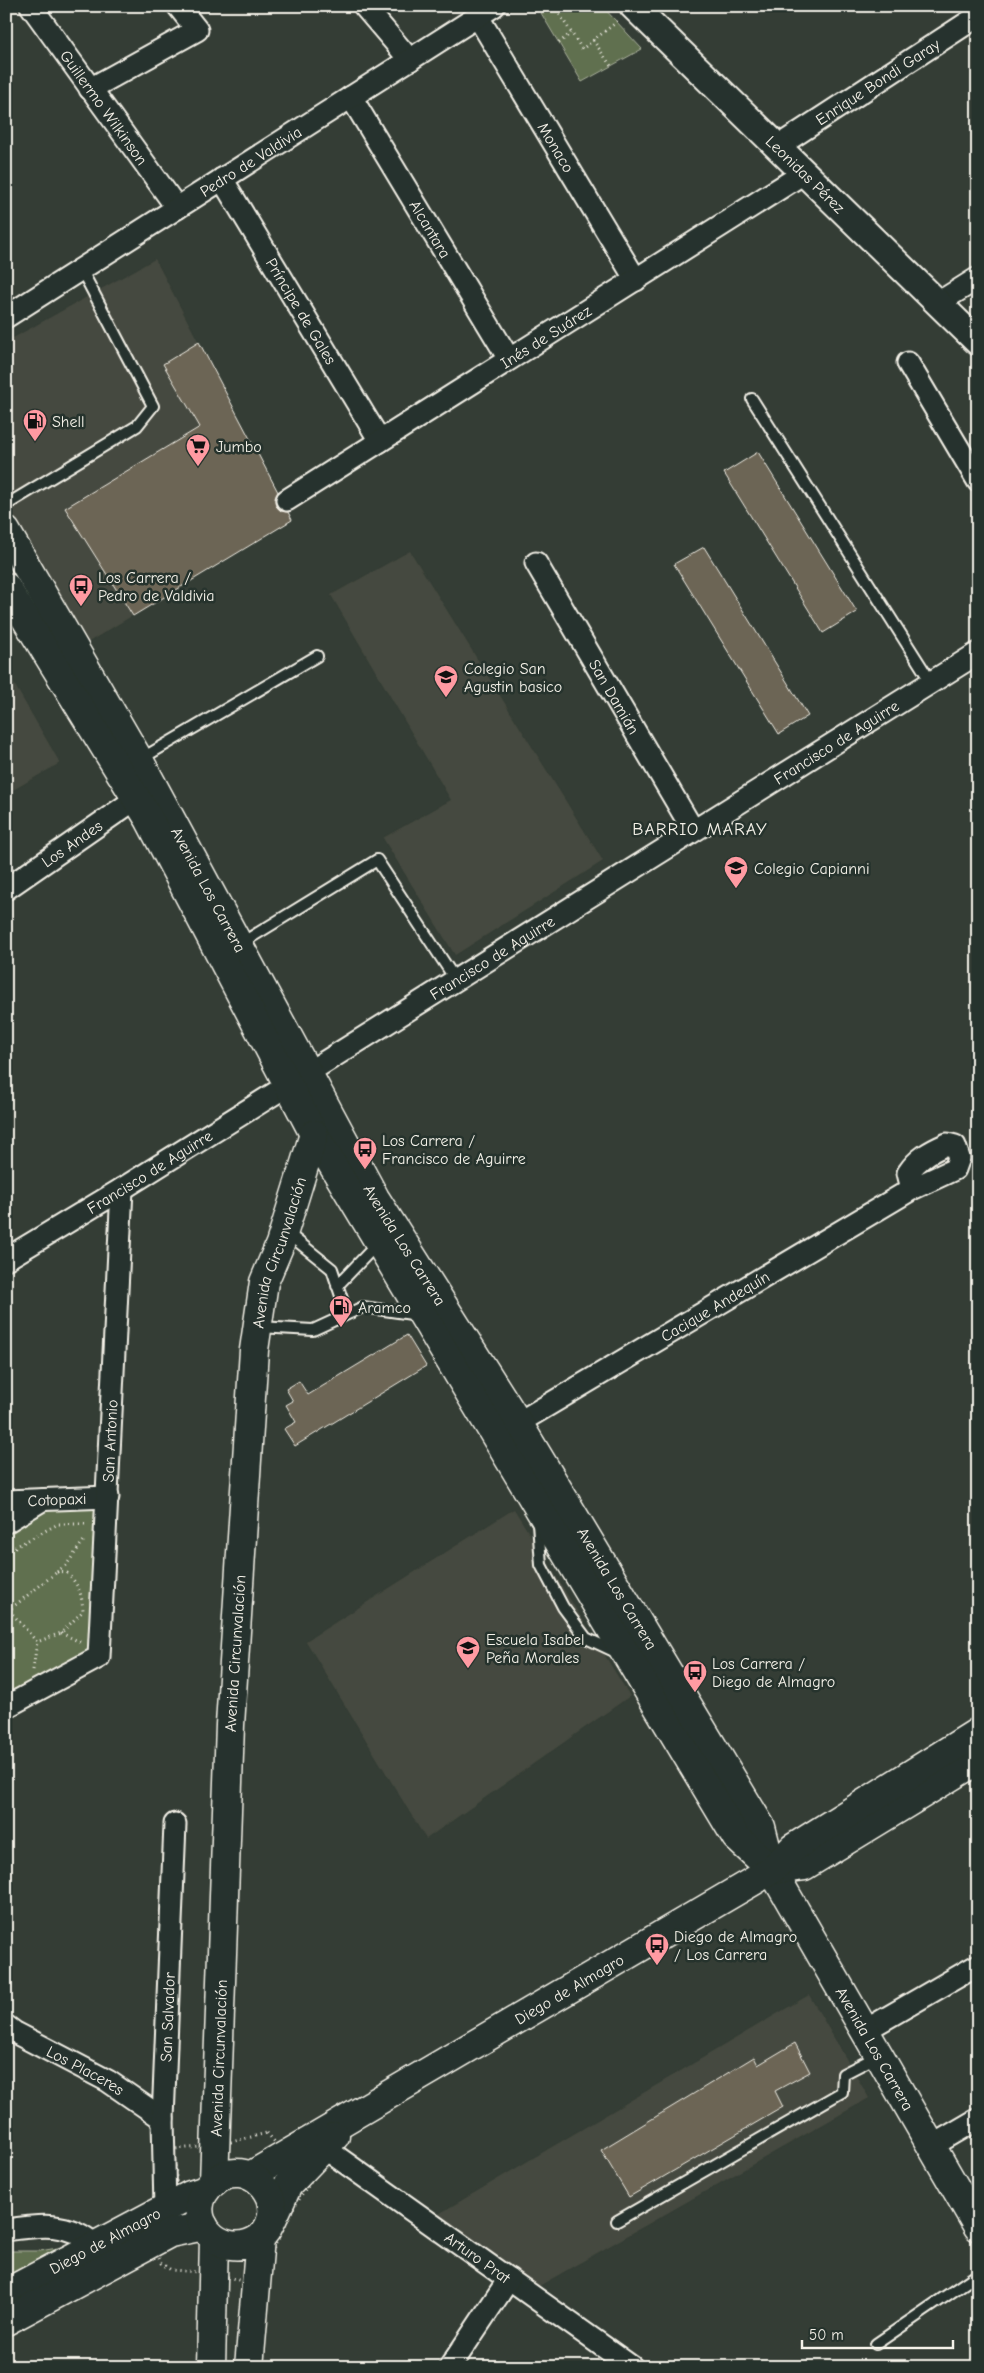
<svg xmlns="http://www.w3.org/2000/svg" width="984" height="2373" font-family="'Comic Neue',sans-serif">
  <rect width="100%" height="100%" fill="#343d35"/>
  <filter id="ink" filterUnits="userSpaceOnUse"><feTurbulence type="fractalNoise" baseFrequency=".02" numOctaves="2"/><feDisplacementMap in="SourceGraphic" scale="10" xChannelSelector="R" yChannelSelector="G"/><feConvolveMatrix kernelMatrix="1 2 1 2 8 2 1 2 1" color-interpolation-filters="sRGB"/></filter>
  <g filter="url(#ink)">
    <path fill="#45493f" d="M155 259 292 520 85 644 6 506V342Z
      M410 551 603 861 455 955 383 838 451 800 331 595Z
      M6 670 60 763 6 794Z
      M514 1509 630 1696 426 1839 306 1641Z
      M809 1995 869 2098 539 2286 437 2215Z"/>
    <path fill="#606f50" stroke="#aab09c" d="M552 6H602L642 49 582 82 541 13Z
      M45 1503 103 1505 91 1652 6 1700V1529Z
      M69 2246 6 2280V2251H40Z"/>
    <path fill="#6c6555" stroke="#f4f1e8" d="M199 342 278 492 275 500 276 506 281 511 288 512 292 520 133 616 65 508 200 427 163 364Z
      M758 452 857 612 823 633 724 473Z
      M704 547 808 716 779 734 674 564Z
      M407 1335 426 1366 295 1446 284 1429 296 1422 286 1405 293 1401 286 1389 299 1381 308 1395Z
      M795 2043 810 2072 775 2091 783 2107 629 2197 601 2150 754 2057 758 2065Z"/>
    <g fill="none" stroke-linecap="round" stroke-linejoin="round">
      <defs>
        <path id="service" d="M752 399 931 682
          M6 505 137 426 153 406 81 269
          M139 760 317 656
          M240 944 377 860 455 979
          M286 1232 332 1269 347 1314
          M337 1286 378 1243
          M259 1327 313 1330 363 1307 419 1315
          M538 1523 541 1565 563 1607 586 1638 618 1653
          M617 2221 842 2092 843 2074 878 2056
          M876 2344 978 2274"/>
        <g id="minor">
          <path id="s1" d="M31 6 177 208"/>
          <path d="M364 6 410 60"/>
          <path id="s2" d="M478 17 636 280"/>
          <path d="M90 89 197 30 178 6"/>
          <path id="s3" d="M351 97 509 359"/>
          <path id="s4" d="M777 147 978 16"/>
          <path id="s5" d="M222 179 380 441"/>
          <path d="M938 303 978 278"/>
          <path id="s6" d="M6 317 494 6"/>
          <path d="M908 363 978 481"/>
          <path id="s7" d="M287 500 804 173"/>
          <path id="s8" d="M536 563 693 830"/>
          <path id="s9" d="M6 889 137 798"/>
          <path id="s10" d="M6 1259 122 1189 978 653"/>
          <path id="s11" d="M518 1423 912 1189 955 1169 959 1158 955 1146 947 1144C931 1151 918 1158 908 1173L912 1189"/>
          <path id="s12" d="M6 1501 108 1497"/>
          <path d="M6 1522 42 1500"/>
          <path id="s13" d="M6 1707 99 1657 122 1189"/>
          <path id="s14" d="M6 2026 14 2032 108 2081 163 2119"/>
          <path d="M864 2031 978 1965"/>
          <path id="s15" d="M323 2147 632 2367"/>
          <path d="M930 2147 978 2119"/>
          <path id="s16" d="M165 2209 163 2119 175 1824"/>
          <path d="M6 2230C40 2225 68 2221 95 2245"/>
          <path d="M450 2367 509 2279"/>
        </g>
        <g id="tertiary">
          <path id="s17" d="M633 6 978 342"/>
        </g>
        <g id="secondary">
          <path id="s18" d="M6 2293 190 2195 206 2190"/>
          <path d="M6 2321 170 2233 204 2226"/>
        </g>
        <g id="primary">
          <path id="s19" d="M6 531 139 760 375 1198 518 1423 761 1827 772 1870 978 2227"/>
          <path d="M6 587 149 819 314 1134 736 1837 772 1870"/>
          <path d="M772 1870 804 1866 978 1760"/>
          <path id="s20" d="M250 2176 772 1870 793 1848 978 1732"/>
          <path id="s21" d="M214 2182 230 1725 254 1350 264 1282 280 1244 314 1134"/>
          <path d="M272 2220 288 2185 335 2136"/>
          <path d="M211 2367 214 2239"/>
          <path d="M249 2367 260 2238C295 2203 248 2152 213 2182 177 2213 219 2265 260 2238"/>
        </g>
      </defs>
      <use href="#service" stroke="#f4f1e8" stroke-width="14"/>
      <use href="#minor" stroke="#f4f1e8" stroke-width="25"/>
      <use href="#tertiary" stroke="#f4f1e8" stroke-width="30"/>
      <use href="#secondary" stroke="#f4f1e8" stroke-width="31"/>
      <use href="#primary" stroke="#f4f1e8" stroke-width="31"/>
      <path stroke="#f4f1e8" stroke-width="3" stroke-dasharray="1 4" stroke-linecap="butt" d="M554 6 582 49 618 21
        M593 40 611 66
        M559 43 571 33
        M6 1552 58 1524H86
        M57 1572 67 1573C79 1585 82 1594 83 1611L61 1633 37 1642 9 1610Z
        M57 1572 67 1564 85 1539
        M61 1633 80 1642
        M33 1670 37 1642
        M267 2133 285 2154 307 2164 316 2174 292 2210 256 2285 214 2273 171 2270 161 2263 152 2241 153 2199 177 2189 174 2149 215 2146Z"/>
      <use href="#service" stroke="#26332d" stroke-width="10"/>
      <use href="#minor" stroke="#26332d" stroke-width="21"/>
      <use href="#tertiary" stroke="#26332d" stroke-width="26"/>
      <use href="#secondary" stroke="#26332d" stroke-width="28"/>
      <use href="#primary" stroke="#26332d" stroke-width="28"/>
    </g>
  </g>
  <defs>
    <symbol id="fuel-pin" viewBox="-11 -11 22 30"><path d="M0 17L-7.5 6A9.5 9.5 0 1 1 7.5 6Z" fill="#ff9aa2" stroke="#26332d"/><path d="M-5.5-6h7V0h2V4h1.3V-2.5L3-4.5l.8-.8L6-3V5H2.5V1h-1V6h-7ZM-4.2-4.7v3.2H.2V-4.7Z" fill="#111"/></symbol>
    <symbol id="supermarket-pin" viewBox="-11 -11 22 30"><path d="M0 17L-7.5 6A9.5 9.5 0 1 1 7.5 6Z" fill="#ff9aa2" stroke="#26332d"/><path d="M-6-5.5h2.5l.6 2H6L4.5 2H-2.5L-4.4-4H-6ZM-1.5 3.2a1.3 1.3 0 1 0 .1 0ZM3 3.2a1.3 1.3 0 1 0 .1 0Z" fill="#111"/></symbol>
    <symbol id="bus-pin" viewBox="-11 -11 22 30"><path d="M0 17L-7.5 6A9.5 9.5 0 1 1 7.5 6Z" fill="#ff9aa2" stroke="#26332d"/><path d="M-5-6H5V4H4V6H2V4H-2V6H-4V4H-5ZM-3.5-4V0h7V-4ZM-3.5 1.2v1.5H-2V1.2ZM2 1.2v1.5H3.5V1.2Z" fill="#111"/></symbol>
    <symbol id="school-pin" viewBox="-11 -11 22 30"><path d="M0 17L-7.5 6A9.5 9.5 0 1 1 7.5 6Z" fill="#ff9aa2" stroke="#26332d"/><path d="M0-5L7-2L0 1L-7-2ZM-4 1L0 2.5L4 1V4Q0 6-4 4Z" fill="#111"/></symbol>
  </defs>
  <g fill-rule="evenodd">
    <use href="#fuel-pin" x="21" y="407" width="28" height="38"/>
    <use href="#supermarket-pin" x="184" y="432" width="28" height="38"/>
    <use href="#bus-pin" x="67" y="572" width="28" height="38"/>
    <use href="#school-pin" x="432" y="663" width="28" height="38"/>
    <use href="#school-pin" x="722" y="854" width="28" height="38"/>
    <use href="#bus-pin" x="351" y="1135" width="28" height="38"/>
    <use href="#fuel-pin" x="327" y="1293" width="28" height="38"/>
    <use href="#school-pin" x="454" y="1634" width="28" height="38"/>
    <use href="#bus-pin" x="681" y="1658" width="28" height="38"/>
    <use href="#bus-pin" x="643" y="1931" width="28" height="38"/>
  </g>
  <g text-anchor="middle" stroke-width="5" stroke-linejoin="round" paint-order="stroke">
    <g font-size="16" fill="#f4f1e8" stroke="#26332d">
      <text dy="6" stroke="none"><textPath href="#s4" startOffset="120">Enrique Bondi Garay</textPath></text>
      <text dy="6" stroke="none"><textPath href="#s1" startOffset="125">Guillermo Wilkinson</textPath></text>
      <text dy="6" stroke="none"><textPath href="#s2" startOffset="152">Monaco</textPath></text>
      <text dy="6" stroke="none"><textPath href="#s6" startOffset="290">Pedro de Valdivia</textPath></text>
      <text dy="6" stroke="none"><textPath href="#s17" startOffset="241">Leonidas Pérez</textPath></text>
      <text dy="6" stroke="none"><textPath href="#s3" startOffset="154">Alcantara</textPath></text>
      <text dy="6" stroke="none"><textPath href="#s5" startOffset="154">Príncipe de Gales</textPath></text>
      <text dy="6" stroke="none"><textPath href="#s7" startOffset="306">Inés de Suárez</textPath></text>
      <text dy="6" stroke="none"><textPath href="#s8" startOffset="155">San Damián</textPath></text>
      <text dy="6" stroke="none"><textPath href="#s10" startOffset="978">Francisco de Aguirre</textPath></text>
      <text dy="6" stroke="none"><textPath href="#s9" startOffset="80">Los Andes</textPath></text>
      <text dy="6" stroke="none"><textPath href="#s19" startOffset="412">Avenida Los Carrera</textPath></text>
      <text dy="6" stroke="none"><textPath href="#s10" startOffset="572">Francisco de Aguirre</textPath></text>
      <text dy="6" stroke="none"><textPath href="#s10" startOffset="168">Francisco de Aguirre</textPath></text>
      <text dy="6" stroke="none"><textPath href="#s19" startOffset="818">Avenida Los Carrera</textPath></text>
      <text dy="6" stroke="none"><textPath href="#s21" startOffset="934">Avenida Circunvalación</textPath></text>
      <text dy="6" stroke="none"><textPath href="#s11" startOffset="229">Cacique Andequín</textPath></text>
      <text dy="6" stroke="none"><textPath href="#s13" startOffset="322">San Antonio</textPath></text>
      <text dy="6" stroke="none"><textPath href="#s12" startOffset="51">Cotopaxi</textPath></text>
      <text dy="6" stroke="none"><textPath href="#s19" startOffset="1222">Avenida Los Carrera</textPath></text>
      <text dy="6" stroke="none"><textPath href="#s21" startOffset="529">Avenida Circunvalación</textPath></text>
      <text dy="6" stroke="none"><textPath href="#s20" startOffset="370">Diego de Almagro</textPath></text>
      <text dy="6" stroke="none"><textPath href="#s16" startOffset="192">San Salvador</textPath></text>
      <text dy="6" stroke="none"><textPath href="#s19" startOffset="1751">Avenida Los Carrera</textPath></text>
      <text dy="6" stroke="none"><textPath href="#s21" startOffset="124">Avenida Circunvalación</textPath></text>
      <text dy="6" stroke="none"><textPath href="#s14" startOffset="91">Los Placeres</textPath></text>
      <text dy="6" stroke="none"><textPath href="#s18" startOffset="112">Diego de Almagro</textPath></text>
      <text dy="6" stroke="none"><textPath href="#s15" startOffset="190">Arturo Prat</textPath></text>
    </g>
    <g font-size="16" fill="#f4f1e8" stroke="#26332d" text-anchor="start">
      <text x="52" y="427">Shell</text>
      <text x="216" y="452">Jumbo</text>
      <text x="98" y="583">Los Carrera /<tspan x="98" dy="18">Pedro de Valdivia</tspan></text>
      <text x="464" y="674">Colegio San<tspan x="464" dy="18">Agustin basico</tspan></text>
      <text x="754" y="874">Colegio Capianni</text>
      <text x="382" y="1146">Los Carrera /<tspan x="382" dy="18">Francisco de Aguirre</tspan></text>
      <text x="358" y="1313">Aramco</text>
      <text x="486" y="1645">Escuela Isabel<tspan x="486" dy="18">Peña Morales</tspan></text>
      <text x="712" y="1669">Los Carrera /<tspan x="712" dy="18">Diego de Almagro</tspan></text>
      <text x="674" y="1942">Diego de Almagro<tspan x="674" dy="18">/ Los Carrera</tspan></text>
    </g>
    <g font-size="18" letter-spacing="1" fill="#f4f1e8" stroke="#26332d">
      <text x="700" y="835">BARRIO MARAY</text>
    </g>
  </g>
  <rect width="984" height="2373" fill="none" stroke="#26332d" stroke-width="25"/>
  <rect x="12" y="12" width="959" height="2348" fill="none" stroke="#f4f1e8" stroke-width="2" filter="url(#ink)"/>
  <path d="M802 2340v8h151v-8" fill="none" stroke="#f4f1e8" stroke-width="2.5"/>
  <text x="809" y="2340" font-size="15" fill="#f4f1e8" stroke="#26332d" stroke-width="4" paint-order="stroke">50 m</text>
</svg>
